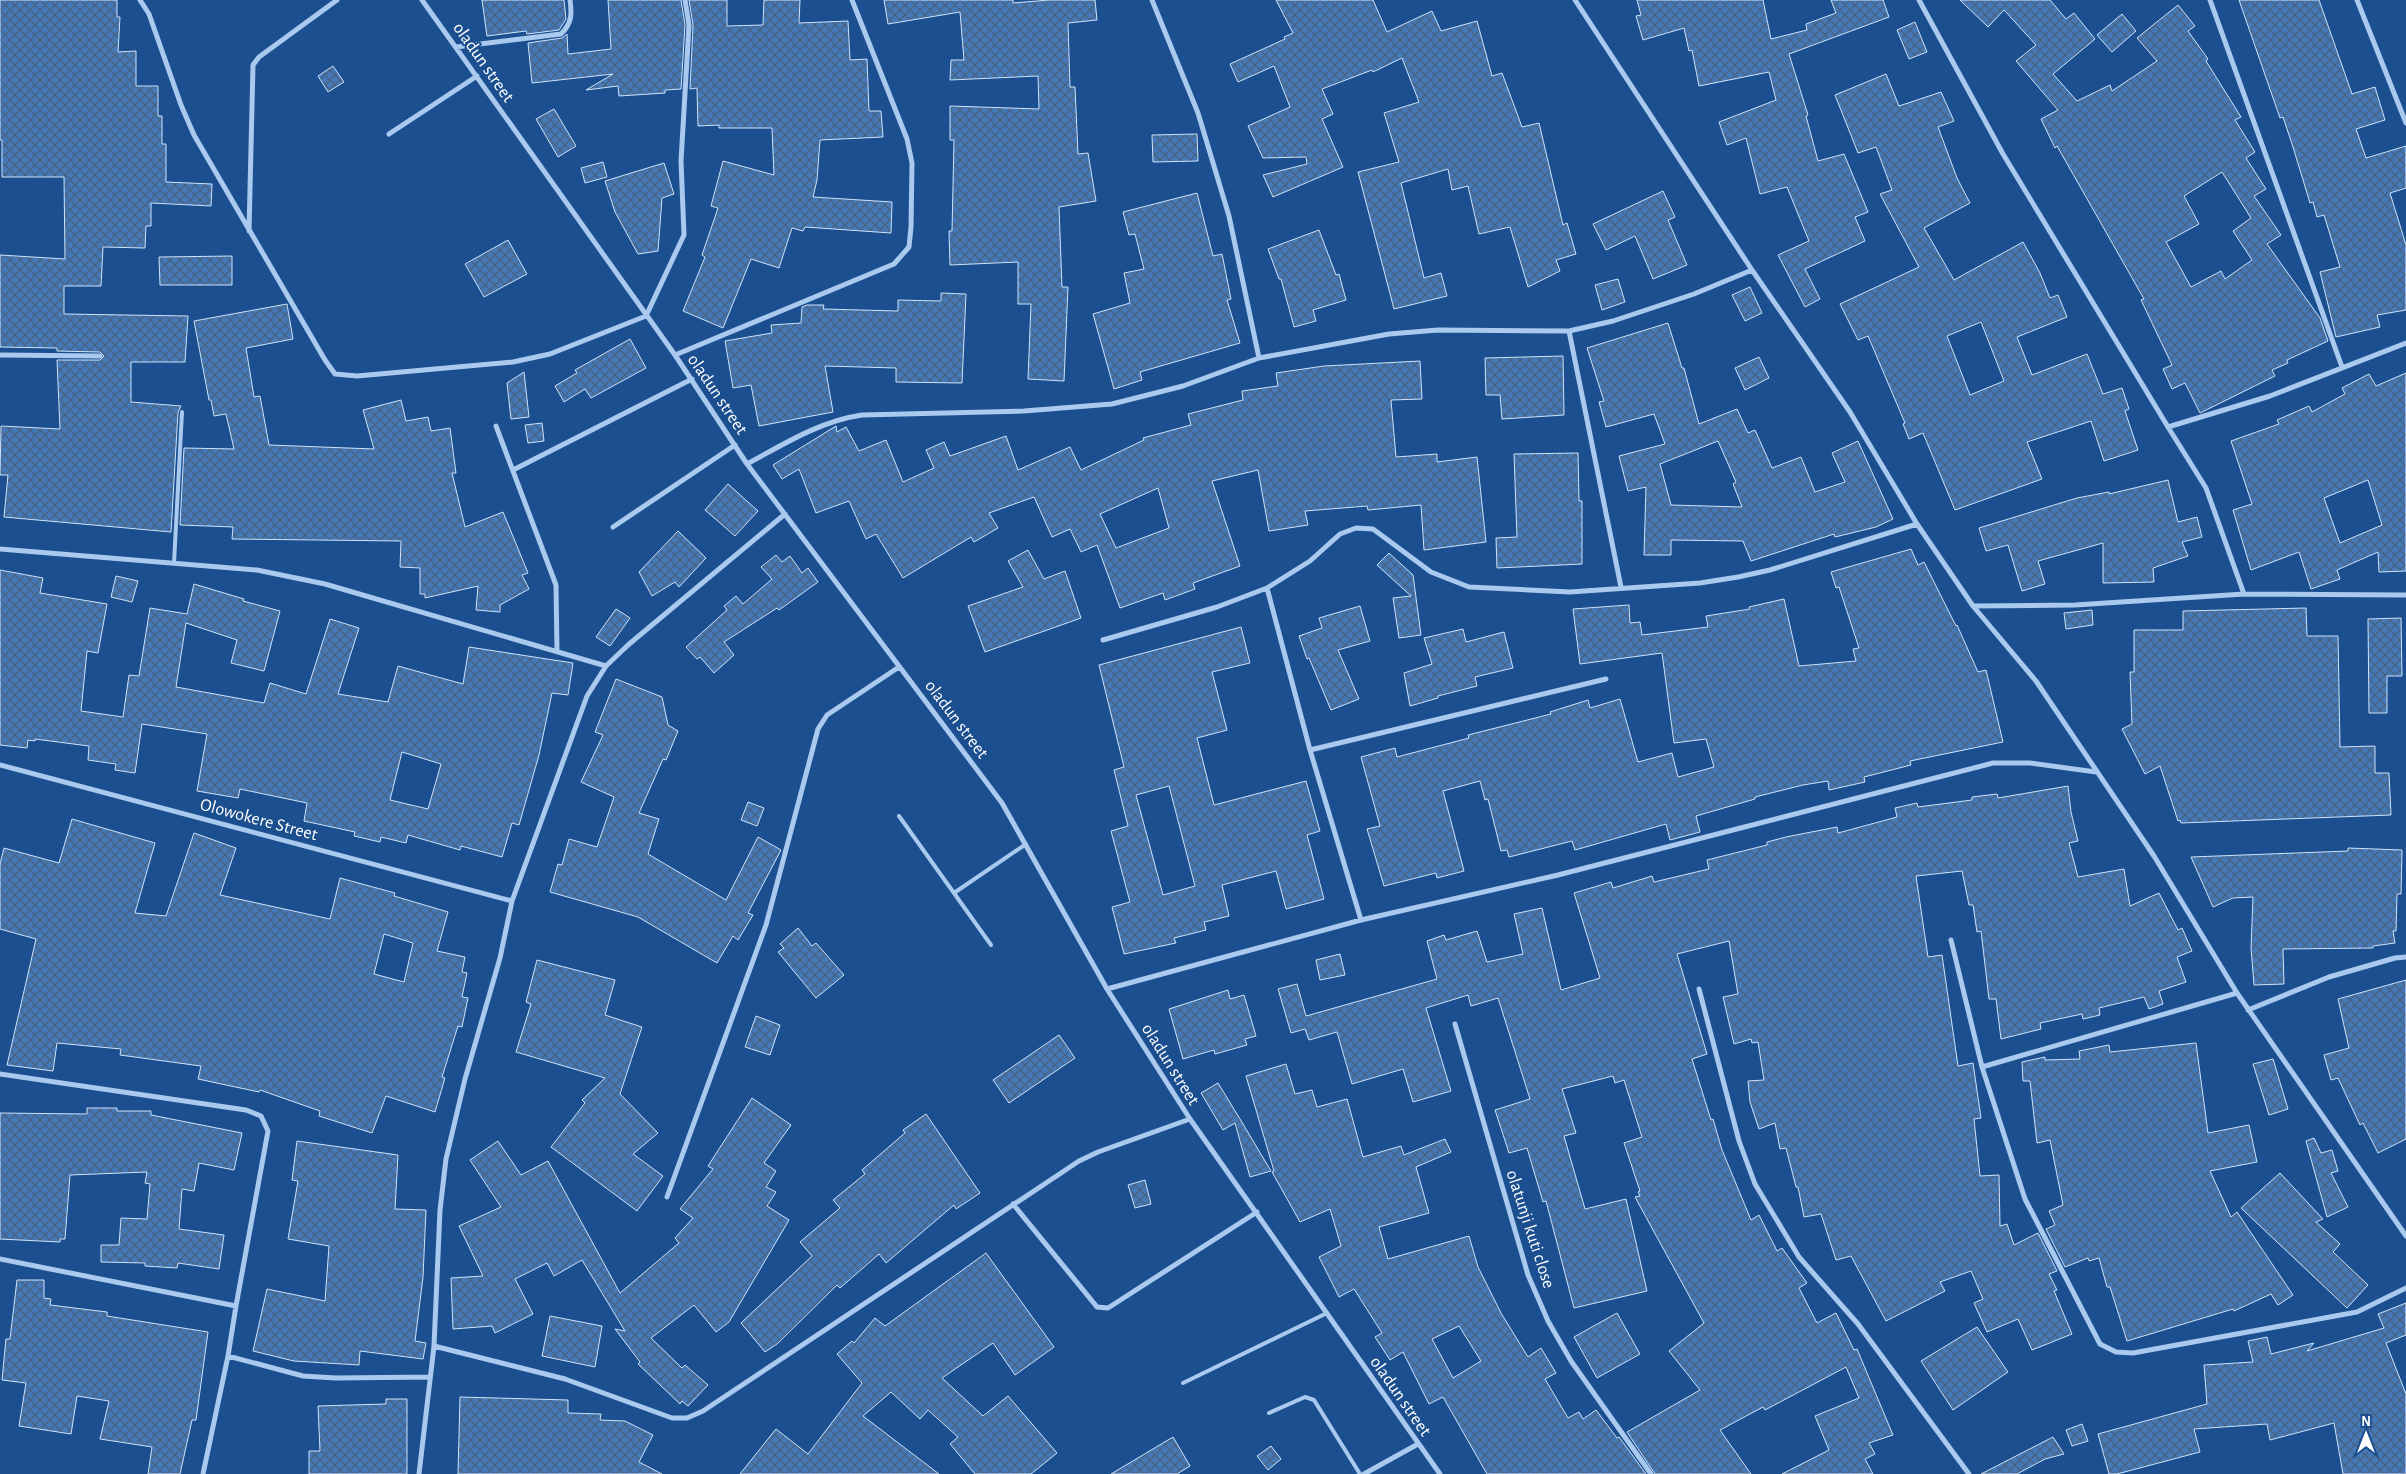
<svg xmlns="http://www.w3.org/2000/svg" width="2406" height="1474" font-family="'Alegreya Sans',sans-serif">
  <defs>
    <pattern id="building-cross-hatch" width="8" height="8" patternUnits="userSpaceOnUse" patternTransform="scale(1.25)"><rect width="8" height="8" fill="#4478b7"/><path d="M0 0l8 8M0 8l8-8" fill="none" stroke="#486282"/></pattern>
  </defs>
  <rect width="100%" height="100%" fill="#1b4f8f"/>
  <path fill="url(#building-cross-hatch)" stroke="#cfe3fa" fill-rule="evenodd" d="M0 0H117V17H120L118 52 136 51V86H158V116H162V144H166V182L212 184 211 206 151 203V226H146L145 248 103 247 101 286H64V314L188 316 185 362H131V402L181 406 178 412 171 532 4 517 8 475H0L1 426 60 429 57 360H100L104 356 100 352 57 351V348L0 347V255L65 259 64 177H2V140H0Z
    M482 0H564L566 19 559 30 527 34 526 31 487 36Z
    M608 0H681L685 25 681 89 665 90V93L619 96 618 86 586 90 613 74 532 83 528 43 562 38 567 34 568 54 611 49Z
    M689 0H727V26L763 25 764 0H800L799 23 848 21 850 60 867 59 869 111H881L883 137 820 140 817 180 813 197 892 202 891 233 805 227 803 231 792 228 779 268 751 259 723 328 683 311 705 257 702 255 718 208 711 206 723 161 774 175 772 128H719V125L698 126 697 88 690 89 693 25Z
    M884 0H1013V3L1049 0H1095L1097 20 1068 23 1070 87H1075L1078 154 1088 153 1096 201 1059 207 1062 287H1068L1064 381 1028 379 1031 304H1018V262L950 265 949 231H952L954 140H950V106L1039 109 1038 76 950 80 951 60H964L960 12 888 24Z
    M1276 0H1373L1387 32 1432 11 1441 31 1477 21 1492 76 1502 73 1522 127 1539 123 1563 225 1567 223 1576 254 1556 260 1560 271 1528 287 1510 227 1479 234 1468 186 1452 190 1448 169 1401 183 1424 278 1441 273 1447 296 1394 309 1358 172 1399 162 1384 113 1419 102 1402 58 1373 72 1372 70 1322 89 1333 114 1322 119 1343 167 1273 197 1263 175 1307 164 1306 157 1263 158 1248 126 1290 107 1274 66 1238 82 1230 64 1285 39 1284 37 1293 33Z
    M1637 0H1763L1771 39 1807 30 1806 24 1836 13 1831 0H1883L1889 17 1789 54 1808 115 1806 116 1818 161 1844 154 1868 212 1855 217 1865 241 1805 269 1820 299 1805 307 1778 255 1809 241 1787 187 1760 194 1746 138 1727 145 1719 122 1776 100 1769 72 1699 86 1692 50 1689 51 1684 28 1643 40 1636 16 1641 15Z
    M1960 0H2050L2066 19 2074 13 2095 39 2053 74 2077 101 2110 85 2112 91 2157 61 2137 38 2178 5 2195 26 2188 31 2208 59 2206 61 2241 117 2235 120 2255 152 2246 158 2266 189 2254 196 2281 235 2267 244 2320 318 2328 341 2287 360 2288 363 2272 370 2275 376 2200 413 2185 383 2172 389 2163 369 2172 365 2141 300 2144 299 2057 146 2055 148 2041 119 2058 110 2016 61 2036 45 2004 10 1988 27ZM2222 172 2251 218 2233 231 2252 260 2225 279 2221 271 2191 287 2166 242 2199 224 2184 196Z
    M2239 0H2319L2352 94 2375 87 2385 120 2356 129 2366 158 2406 146V188L2390 193 2406 245V310L2377 315 2380 327 2336 337 2320 272 2340 267 2324 215 2317 217 2313 202 2310 203 2293 147 2283 117 2280 118Z
    M2122 14 2136 31 2112 52 2097 35Z
    M1915 22 1927 52 1909 59 1897 30Z
    M333 66 344 82 328 92 318 76Z
    M1886 74 1899 106 1941 92 1954 121 1938 127 1957 178 1970 203 1924 228 1954 280 2023 242 2040 273 2050 298 2058 295 2067 317 2017 337 2032 375 2087 354 2103 394 2122 388 2129 409 2125 411 2138 450 2104 461 2091 421 2027 442 2042 479 1955 510 1923 433 1909 439 1903 424 1905 423 1868 336 1858 340 1840 304 1919 267 1880 194 1892 190 1876 147 1858 153 1835 95ZM1981 322 2004 381 1970 395 1947 336Z
    M554 109 576 146 558 157 536 119Z
    M1197 134 1198 161 1153 162 1152 135Z
    M603 162 607 177 585 183 581 168Z
    M664 163 674 194 662 198 658 251 638 254 615 212 605 181Z
    M1663 191 1675 217 1668 220 1687 265 1653 279 1635 236 1606 250 1593 224Z
    M1197 193 1213 256 1222 254 1231 299 1227 300 1240 343 1140 372 1142 380 1114 389 1093 314 1130 303 1124 273 1144 269 1135 234 1129 235 1123 212Z
    M1319 230 1336 275 1339 274 1346 300 1313 310 1316 321 1294 327 1281 279H1279L1268 249Z
    M508 240 527 274 484 297 465 264Z
    M232 256V285H160L159 257Z
    M1618 279 1625 302 1602 310 1595 285Z
    M1750 287 1762 313 1745 321 1732 295Z
    M941 293 966 294 962 383 896 382V368L825 366 833 412 759 426 751 385 733 388 725 341 772 333 771 325 801 323 802 307 807 305H824L823 309 898 311V300L941 301Z
    M287 304 293 339 246 348 254 397 260 396 269 445 374 449 363 410 401 400 406 421 428 417 431 431 450 428 456 473H452L465 527 503 512 528 573 522 575 529 589 500 605V612L476 610 478 586 425 598V594H420V568L400 567 401 541 232 539 233 527 180 525 184 448 234 449 226 414 214 416 211 400H209L194 321Z
    M1668 323 1682 368H1684L1699 424 1737 409 1748 433 1755 430 1772 468 1801 457 1815 492 1845 482 1832 453 1858 441 1893 519 1876 527 1835 537 1834 534 1751 561 1743 541 1671 540V555H1644L1646 487 1628 491 1619 456 1665 444 1654 414 1606 427 1599 402 1604 401 1587 348ZM1718 441 1736 482 1733 484 1742 507 1671 505 1660 464Z
    M630 339 646 368 591 398 585 389 564 402 555 386 577 373 575 370Z
    M1563 356 1564 415 1502 419 1500 395H1486L1485 358Z
    M1759 357 1769 378 1745 390 1735 368Z
    M1420 361 1422 399 1391 400 1396 457 1437 454V462L1477 457 1486 542 1424 550 1421 505 1368 510 1367 506 1305 511 1308 525 1269 531 1258 470 1212 481 1240 566 1193 583 1195 589 1165 600 1163 593 1120 608 1097 545 1081 552 1070 529 1052 537 1034 497 989 513 998 528 974 542 971 537 903 578 876 534 866 539 849 501 816 513 799 469 782 479 773 465 836 426 837 432 846 427 859 451 886 440 903 482 934 468 926 450 944 442 950 456 1006 436 1018 470 1070 447 1081 470 1144 440 1143 438 1191 425 1188 414 1243 400 1242 391 1278 386 1276 373 1324 366ZM1158 488 1169 528 1116 548 1100 514Z
    M524 372 529 417 511 419 507 383Z
    M2406 373V571L2379 572 2378 552 2337 570 2340 579 2311 589 2299 552 2251 570 2233 510 2252 504 2231 441 2279 424 2277 420 2309 406 2312 412 2345 394 2342 388 2369 374 2376 386ZM2368 480 2382 525 2340 543 2324 498Z
    M542 423 544 441 528 443 525 425Z
    M1578 453 1579 501H1582V564L1497 568 1496 538 1517 537 1514 454Z
    M2168 480 2178 522 2197 517 2202 537 2182 542 2188 556 2153 568 2154 582 2103 583V543L2038 561 2045 584 2022 591 2008 545 1986 551 1979 528 2077 498 2109 492V494Z
    M728 484 758 511 735 536 705 510Z
    M678 531 706 558 679 587 675 582 652 596 639 572Z
    M1911 549 1918 565 1924 562 1956 626 1957 625 1978 672 1986 670 2003 742 1910 761 1911 765 1864 777 1865 782 1829 790 1828 781 1803 785 1755 797V799L1696 816 1700 832 1670 840 1666 824 1575 850 1572 841 1509 857 1507 850 1501 851 1488 799 1485 800 1480 781 1443 791 1464 871 1437 878 1436 873 1384 886 1367 829 1380 826 1361 757 1395 748 1397 757 1469 738 1468 735 1551 714 1550 712 1588 700 1590 708 1620 699 1638 762 1672 753 1678 777 1714 767 1706 739 1674 743 1662 653 1580 664 1573 609 1629 605 1630 623 1640 622 1642 635 1708 627 1706 616 1750 609 1749 607 1784 599 1799 666 1856 661 1853 649 1859 648 1839 587 1836 588 1831 572Z
    M1028 550 1044 579 1065 571 1081 618 985 652 968 606 1023 587 1008 561Z
    M1389 553 1413 575 1421 635 1399 638 1393 598 1411 596 1377 565Z
    M776 555 782 562 790 556 802 573 808 568 818 582 779 610 777 608 724 642 734 655 714 673 700 657 697 659 686 647 727 610 724 606 736 596 743 604 772 579 761 567Z
    M0 570 43 578 40 593 107 604 98 653 87 651 81 711 123 717 129 675 139 676 150 608 187 614 194 584 244 599 243 601 280 611 264 671 231 663 237 640 186 623 176 687 264 703 270 683 306 694 330 619 359 628 338 694 388 702 398 666 463 684 469 647 573 663 568 695 552 693 539 755 519 825 512 823 502 857 461 846 460 850 408 835 406 843 381 837 380 842 354 836 355 832 304 821 307 803 240 789 238 798 197 791 207 734 142 724 135 773 115 770 116 764 88 760 89 746 35 739V741L28 740 27 748 0 745ZM402 752 441 764 428 809 390 800Z
    M116 576 138 581 132 602 111 597Z
    M1360 606 1370 641 1338 650 1359 699 1331 710 1309 658 1307 659 1299 636 1322 628 1319 618Z
    M2306 608 2307 636H2338L2340 747 2375 746V773H2389L2391 815 2181 823 2180 820 2178 821 2160 766 2145 774 2122 729 2132 724 2130 672H2134V630H2183V611Z
    M616 609 630 618 610 646 596 637Z
    M2092 610 2093 625 2066 629 2064 613Z
    M2401 618 2402 676H2387V713H2369L2368 619Z
    M1241 627 1250 663 1212 672 1227 730 1197 738 1214 805 1306 781 1320 831 1307 835 1324 899 1286 909 1276 871 1222 885 1229 916 1204 922 1206 930 1174 938 1176 943 1124 954 1112 907 1130 902 1111 831 1128 826 1114 770 1124 767 1099 665ZM1169 786 1195 886 1163 895 1136 795Z
    M1463 629 1466 642 1504 632 1513 668 1475 677 1477 686 1438 696V698L1410 706 1404 673 1432 664 1424 638Z
    M616 679 662 697 668 725 678 731 666 760 663 759 639 813 659 819 648 854 726 900 758 837 781 850 748 913 753 915 738 940 733 936 717 963 638 917 550 892 558 864 562 865 569 839 597 847 614 797 581 782 603 735 595 732Z
    M2068 786 2071 812 2078 841 2069 843 2078 877 2124 869 2130 906 2159 893 2178 930 2182 928 2192 951 2177 957 2186 982 2159 991 2163 1004 2149 1009 2144 997 2099 1008 2100 1015 2083 1019 2082 1014 2040 1023 2041 1029 2001 1039 1996 999H1989L1981 931 1977 932 1973 905H1969L1962 871 1916 876 1928 957 1942 955 1958 1066 1973 1063 1981 1118 1974 1119 1980 1176 1999 1175 2000 1226 2007 1224 2014 1245 2038 1233 2057 1271 2049 1274 2057 1290 2054 1291 2072 1334 2032 1350 2018 1319 1987 1332 1974 1303 1983 1299 1971 1271 1940 1282 1945 1291 1886 1321 1851 1256 1836 1260 1821 1214 1804 1217 1798 1187H1796L1786 1148 1780 1149 1775 1123 1759 1129 1750 1102 1748 1081 1764 1080 1758 1042 1752 1043 1751 1039 1734 1044 1723 997 1738 994 1729 941 1677 954 1707 1054 1692 1059 1711 1120 1713 1119 1722 1150 1751 1220 1759 1215 1777 1251 1782 1248 1807 1283 1799 1288 1817 1323 1836 1313 1854 1350 1857 1349 1893 1435 1869 1443 1875 1454 1865 1459 1873 1474H1782L1829 1450 1815 1416 1859 1398 1846 1367 1765 1410 1763 1407 1720 1430 1751 1474H1655L1627 1432 1700 1390 1669 1351 1704 1323 1635 1197 1640 1196 1638 1192 1640 1191 1624 1143 1642 1137 1624 1080 1615 1083 1613 1076 1562 1089 1576 1133 1564 1136 1585 1209 1626 1199 1647 1291 1574 1308 1546 1201 1543 1202 1527 1148 1509 1153 1495 1110 1530 1099 1498 998 1471 1006 1468 995 1426 1008 1451 1091 1413 1102 1403 1069 1352 1084 1337 1032 1309 1040 1305 1029 1291 1033 1278 989 1297 984 1306 1016 1437 979 1427 941 1444 935 1446 940 1477 931 1487 962 1523 954 1514 914 1542 908 1561 990 1600 978 1574 893 1611 882 1613 888 1652 876 1654 882 1709 869 1707 860 1767 845V842L1786 837 1837 827 1838 833 1897 817 1895 808 1917 803 1918 807 1972 800V797L1997 794 1998 798Z
    M748 802 764 808 757 826 741 820Z
    M72 819 155 843 135 913 166 916 194 833 236 848 220 895 330 919 340 878 395 893 394 896 448 912 437 951 465 957 462 972 467 973 462 997 468 998 462 1027 458 1026 442 1077 445 1078 435 1112 386 1096 372 1133 319 1116 320 1111 260 1090 259 1092 198 1079 201 1066 120 1055 121 1049 57 1043 53 1071 7 1065 36 939 0 929V864L4 848 59 863ZM384 934 413 943 404 982 374 974Z
    M2348 848 2402 850 2401 894H2397L2396 931H2393L2395 943 2373 946V948L2283 949 2284 984 2254 985 2251 948 2253 897 2233 898 2213 907 2191 857 2348 851Z
    M798 928 812 946 816 943 844 975 816 998 778 952 784 948 780 944Z
    M1340 954 1345 975 1320 980 1316 960Z
    M537 960 615 980 605 1015 642 1027 620 1094 658 1133 633 1154 663 1176 637 1211 551 1147 585 1103 582 1100 605 1078 516 1052 531 1004 526 1002Z
    M2406 980V1139L2378 1153 2363 1123 2360 1125 2338 1078 2331 1080 2324 1055 2349 1048 2338 999Z
    M1228 990 1230 999 1244 995 1256 1036 1245 1039 1247 1045 1215 1054 1214 1050 1183 1059 1169 1009Z
    M756 1016 780 1025 770 1055 745 1047Z
    M1059 1035 1075 1058 1009 1103 993 1080Z
    M2196 1043 2208 1133 2249 1125 2257 1162 2210 1171 2231 1217 2237 1212 2293 1295 2278 1305 2271 1294 2234 1311 2233 1309 2127 1341 2110 1287H2107L2099 1258 2089 1261 2088 1258 2065 1267 2046 1229 2055 1225 2049 1211 2063 1205 2050 1140 2037 1143 2030 1081H2023L2022 1062 2045 1057V1060L2080 1059 2079 1051 2109 1045 2110 1052Z
    M2273 1059 2288 1109 2269 1115 2253 1064Z
    M1286 1064 1295 1094 1312 1090 1317 1107 1347 1099 1363 1157 1401 1146 1404 1155 1445 1139 1451 1152 1416 1167 1429 1213 1379 1227 1388 1259 1469 1236 1478 1267 1501 1313 1528 1357 1541 1348 1556 1373 1545 1379 1568 1418 1579 1412 1583 1419 1596 1410 1617 1438 1619 1437 1646 1474H1487L1443 1397 1429 1404 1403 1352 1390 1360 1375 1337 1382 1333 1354 1289 1339 1297 1319 1257 1341 1246 1330 1209 1300 1222 1272 1172 1274 1171 1246 1076ZM1459 1326 1481 1361 1453 1378 1432 1339Z
    M1218 1083 1240 1119 1271 1171 1250 1177 1235 1123 1223 1130 1201 1093Z
    M752 1098 791 1125 764 1163 776 1171 766 1187 776 1192 767 1206 789 1220 729 1322 716 1332 694 1305 651 1338 682 1368 685 1365 708 1385 688 1406 682 1401 680 1404 638 1364 640 1362 615 1329 625 1331 582 1260 554 1276 547 1263 515 1279 533 1314 495 1333 492 1326 453 1329 451 1278 483 1276 459 1226 501 1207 470 1160 498 1141 521 1175 548 1161 620 1293 679 1243 675 1238 693 1218 680 1209 713 1169 708 1166Z
    M87 1108H117V1111H151V1115L242 1133 234 1170 199 1163 194 1191 182 1189 179 1229 224 1235 219 1269 178 1263 177 1268 145 1266V1263L101 1262V1245H119L121 1218 147 1219 150 1184 145 1183 147 1172 70 1175 65 1239H60V1242L0 1239V1113L87 1114Z
    M926 1114 980 1193 956 1209 954 1205 886 1263 879 1254 840 1288 837 1285 777 1344 765 1352 741 1323 812 1256 800 1242 840 1208 833 1200 865 1174 862 1170 905 1133 903 1130Z
    M2314 1138 2321 1153 2332 1150 2338 1171 2331 1173 2348 1207 2327 1217 2306 1141Z
    M297 1141 398 1155 395 1209 426 1210 423 1277 415 1341 426 1343 423 1359 360 1351 359 1365 294 1361 253 1351 267 1289 325 1301 329 1246 288 1239 298 1181 292 1180Z
    M2280 1173 2323 1219 2316 1222 2340 1244 2333 1252 2368 1285 2347 1308 2241 1208Z
    M1145 1180 1151 1204 1135 1208 1128 1185Z
    M986 1253 1054 1347 1015 1375 993 1343 942 1378 983 1416 1008 1396 1057 1453 1031 1474H975L950 1444 958 1437 928 1410 920 1419 891 1392 863 1416 939 1474H740L776 1429 808 1454 862 1383 837 1354 852 1341 854 1343 875 1318 885 1326Z
    M17 1280H44V1298L51 1299 50 1305 107 1312V1316L208 1332 196 1420H192L180 1474H148L152 1447 100 1439 109 1401 77 1396 71 1434 19 1426 26 1383 2 1380 6 1339H10Z
    M2406 1303V1335L2386 1343 2406 1394V1474H2343L2334 1423 2270 1440 2267 1424 2194 1429 2200 1452 2117 1474H2109L2098 1434 2207 1404 2204 1365 2253 1362 2248 1341 2267 1337 2271 1354 2314 1343 2307 1351 2384 1328 2378 1314Z
    M1617 1313 1640 1354 1597 1378 1574 1337Z
    M550 1316 602 1326 595 1367 542 1356Z
    M1977 1327 2008 1372 1953 1410 1921 1361Z
    M460 1397 568 1400V1413L601 1414 600 1420 625 1421 653 1435 639 1462 662 1474H458Z
    M386 1399H407V1474H309V1451H320L318 1406 386 1404Z
    M2082 1424 2088 1441 2072 1446 2066 1430Z
    M1173 1437 1190 1466 1177 1474H1111Z
    M2053 1437 2064 1454 2045 1459 2017 1474H1981Z
    M1271 1446 1281 1459 1268 1470 1257 1456Z"/>
  <g fill="none" stroke-linecap="round" stroke-linejoin="round">
    <path stroke="#a9c9ee" stroke-width="4" d="M174 563 182 412
      M899 816 991 945
      M954 893 1026 844
      M1183 1383 1327 1313
      M1269 1413 1305 1397 1314 1400 1360 1474"/>
    <path stroke="#a9c9ee" stroke-width="5" d="M140 0 149 14 181 105 194 135 325 360 335 374 357 376 513 362 550 354 646 316 684 235 681 161 689 25 685 0
      M422 0 675 355 747 464 1002 803 1107 989 1190 1119 1440 1474
      M1152 0 1198 113 1229 216 1259 358
      M1575 0 1752 270 1850 412 1917 524 1973 606 2036 681 2154 856 2237 993 2406 1236
      M1919 0 2003 154 2168 427
      M2210 0 2342 367
      M2357 0 2406 123
      M456 47 561 34C572 23 572 14 570 0
      M389 134 477 76
      M249 231 253 65 259 57 337 0
      M1569 331 1621 587
      M0 355 100 356
      M675 355 894 264 909 247 911 227 912 163 907 139 852 0
      M496 426 556 585 557 651
      M747 464C784 444 820 421 862 415L1024 411 1112 404 1183 386 1259 358 1389 334 1438 330 1569 331 1613 321 1694 294 1752 270
      M513 470 692 379
      M613 527 735 445
      M0 549 257 570 325 584 606 666
      M2244 594 2206 488 2168 427 2270 396 2406 343
      M1973 606 2075 605 2244 594 2406 595
      M1103 640 1217 607 1267 588
      M1310 750 1606 679
      M0 765 512 901
      M1361 920 1310 750 1267 588 1310 561 1340 534 1356 528 1373 529 1431 572 1469 587 1570 592 1700 583 1738 577 1770 570 1917 524
      M1951 940 1982 1067 2025 1199 2100 1344 2116 1352 2133 1353 2357 1312 2406 1288
      M1107 989 1361 920 1558 875 1993 763H2030L2096 772
      M1699 989 1739 1141 1755 1184 1799 1257 1858 1324 1969 1474
      M2248 1010 2329 977 2395 958 2406 957
      M1455 1024 1528 1275 1548 1321 1571 1361 1651 1474
      M1982 1067 2237 993
      M0 1074 246 1110 261 1116 268 1131 236 1306
      M667 1197 766 925 818 729 827 715 899 667
      M1013 1204 1097 1307 1108 1308 1257 1212
      M0 1259 236 1306 228 1356 203 1474
      M434 1346 565 1379 672 1418H687L703 1411 1079 1161 1098 1152 1190 1119
      M228 1356 303 1376 336 1378 430 1377
      M419 1474 434 1346 440 1210 446 1159 465 1079 500 958 512 901 587 696 606 666 628 645 785 514
      M1364 1474 1418 1444"/>
  </g>
  <g text-anchor="middle" stroke-width="4" stroke-linejoin="round" paint-order="stroke">
    <g font-size="18" fill="#fff" stroke="#1b4f8f">
      <text transform="translate(484 62) rotate(55)" y="6">oladun street</text>
      <text transform="translate(718 394) rotate(56)" y="6">oladun street</text>
      <text transform="translate(957 719) rotate(53)" y="6">oladun street</text>
      <text transform="translate(259 819) rotate(15)" y="6">Olowokere Street</text>
      <text transform="translate(1171 1064) rotate(58)" y="6">oladun street</text>
      <text transform="translate(1531 1229) rotate(72)" y="6">olatunji kuti close</text>
      <text transform="translate(1401 1396) rotate(55)" y="6">oladun street</text>
    </g>
  </g>
  <g transform="translate(2366 1434)" stroke="#1b4f8f" stroke-width="4" paint-order="stroke">
  <path d="M0-4L9 19L0 12L-9 19Z" fill="#ffffff"/>
  <text y="-8" font-size="14" font-weight="bold" text-anchor="middle" fill="#ffffff">N</text>
  </g>
</svg>
